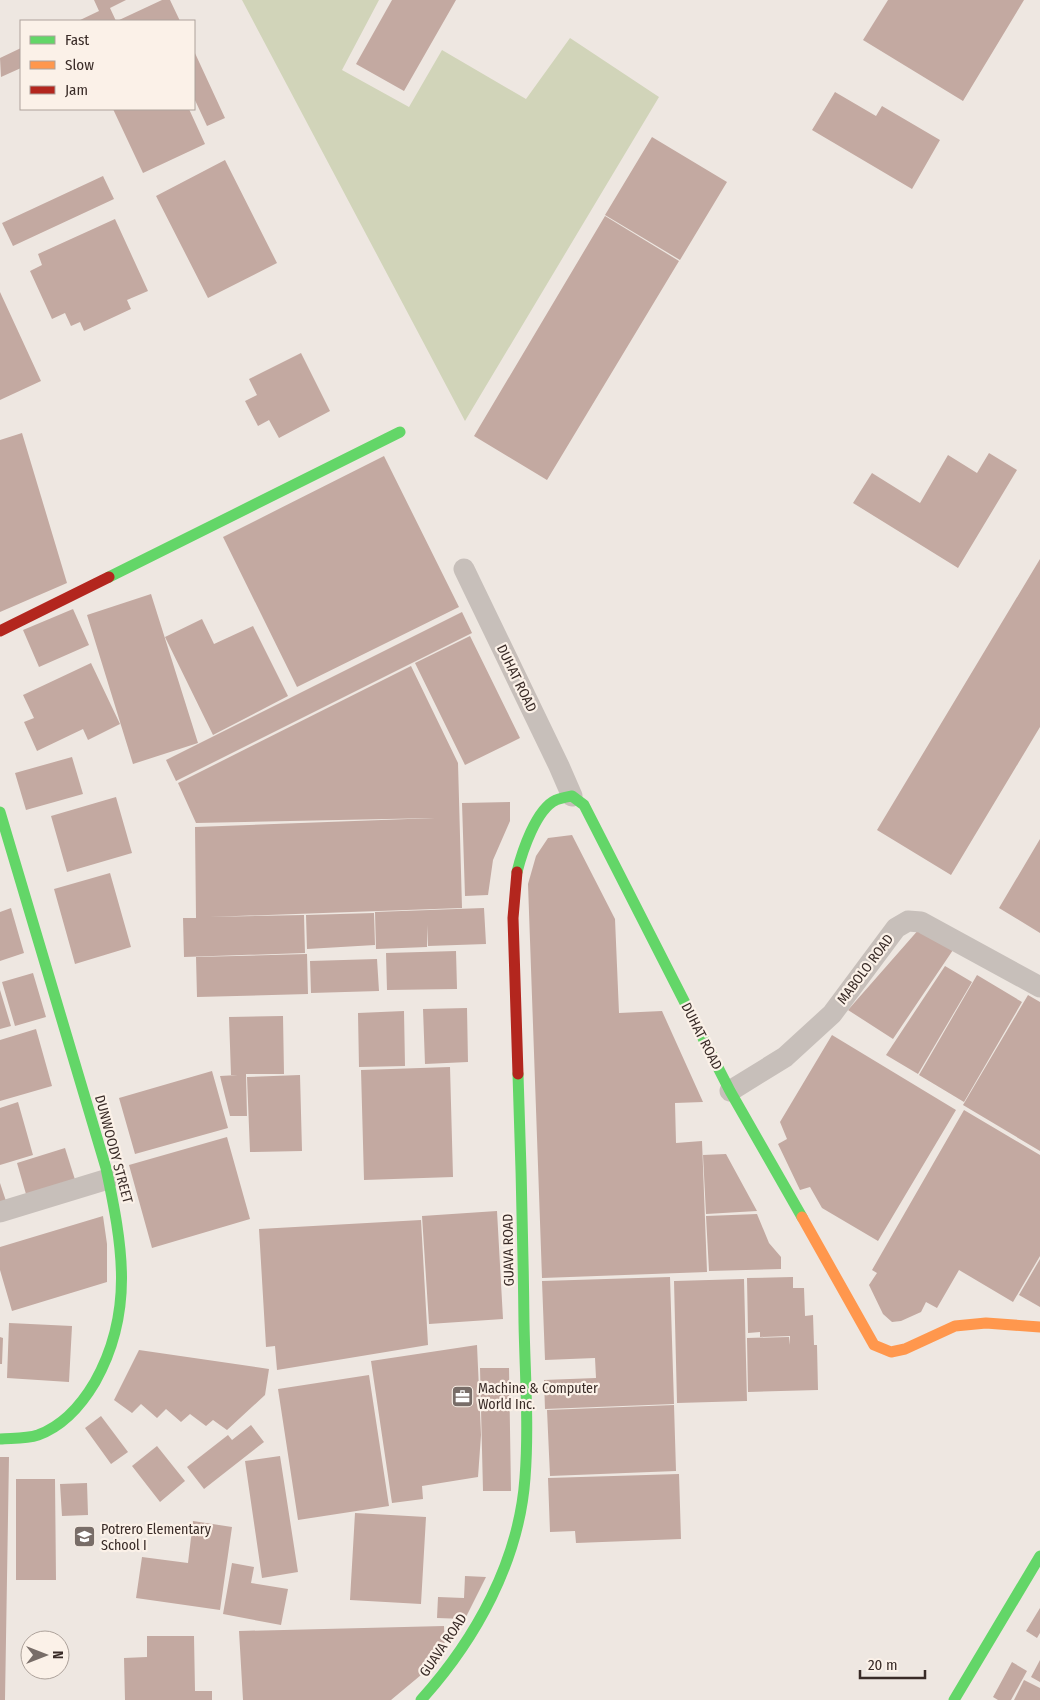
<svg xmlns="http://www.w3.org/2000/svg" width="1040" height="1700" font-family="'Fira Sans Condensed',sans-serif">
  <rect width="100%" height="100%" fill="#eee7e1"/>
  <path fill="#d1d4b9" d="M242 0H379L342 70 409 107 442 50 526 99 570 38 659 97 465 421Z"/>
  <path fill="#c3a9a1" d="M94 0H126L110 8 116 21H78L99 11Z
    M162 0H170L180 21H117Z
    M392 0H456L404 91 356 64Z
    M888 0H1024L963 101 863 40Z
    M21 48V68L1 77 0 58Z
    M194 51 225 118 207 126 194 98Z
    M835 92 876 116 882 106 940 140 912 189 812 130Z
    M113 109H189L205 144 143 173Z
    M652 137 727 182 680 260 605 215Z
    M225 160 277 263 208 298 156 196Z
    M103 176 114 199 13 246 2 223Z
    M605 216 679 261 547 480 474 436Z
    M115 219 148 291 127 300 131 309 84 331 80 322 71 326 65 313 52 319 30 271 42 265 38 254Z
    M0 292 41 381 0 400Z
    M301 353 330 411 279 438 269 420 258 426 245 401 257 395 249 379Z
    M22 433 67 583 0 612V440Z
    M989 453 1017 470 958 568 853 503 872 473 920 503 948 455 977 473Z
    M384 456 459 607 297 687 223 537Z
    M1040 559V727L951 875 877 830Z
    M151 594 198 743 133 764 87 615Z
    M73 609 89 645 39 667 23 630Z
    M462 612 472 633 176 781 166 760Z
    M202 619 214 644 253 626 288 696 213 735 165 637Z
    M470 636 520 738 465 765 415 663Z
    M91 663 120 724 88 740 83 729 37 751 24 722 34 718 23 695Z
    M411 666 458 763 462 908 209 917 304 915 305 953 184 957 183 918H196L195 827 435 818 196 823 178 783Z
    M72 757 83 794 26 810 15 773Z
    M116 797 132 853 67 872 51 816Z
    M510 802V821L493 860 488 895 465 896 462 803Z
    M572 835 615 919 619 1013 662 1011 703 1102 675 1103 676 1143 702 1141 707 1272 542 1278 528 884 536 856 548 838Z
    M1040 839V933L999 908Z
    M110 873 131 947 75 964 54 889Z
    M11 908 24 953 0 961V912Z
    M484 908 486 944 428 946 427 925V947L376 949 375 912Z
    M374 913 375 945 307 949 306 915Z
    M920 928 953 950 893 1039 848 1010Z
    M456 951 457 989 387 990 386 953Z
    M307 954 308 994 197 997 196 957Z
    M377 959 379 991 311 993 310 961Z
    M945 966 972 982 918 1074 886 1055Z
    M33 973 46 1017 15 1026 2 982Z
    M977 975 1022 1002 964 1102 919 1075Z
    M0 990 11 1026 0 1029Z
    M1028 995 1040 1002V1151L963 1105Z
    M467 1008 468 1062 425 1064 423 1009Z
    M404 1011 405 1066 359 1067 358 1013Z
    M283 1016 284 1074H246L247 1116H230L220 1076 238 1075H231L229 1017Z
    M36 1029 52 1086 0 1101V1040Z
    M832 1035 956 1110 878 1241 822 1208 810 1187 800 1190 778 1144 787 1139 780 1122Z
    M450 1067 453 1177 364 1180 361 1070Z
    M212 1071 228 1128 135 1154 119 1098Z
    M300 1075 302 1151 250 1152 247 1077Z
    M18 1102 33 1155 0 1165V1108Z
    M964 1110 1040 1155V1256L1013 1302 959 1270 937 1308 926 1302 921 1312 901 1321 892 1322 883 1314 869 1285 877 1273 872 1270Z
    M227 1137 250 1219 152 1248 129 1165Z
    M65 1148 77 1186 28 1201 17 1163Z
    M726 1154 757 1211 706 1214 703 1155Z
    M0 1183 7 1204 0 1206Z
    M497 1211 503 1319 429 1324 422 1216Z
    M757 1214 769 1243 781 1257V1269L709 1271 706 1216Z
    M103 1216 107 1244V1282L12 1311 0 1270V1247Z
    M421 1220 428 1345 277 1370 275 1346 266 1347 259 1229Z
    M1040 1259V1307L1019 1295Z
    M670 1277 674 1404 545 1409 544 1380 596 1378 595 1358 545 1360 542 1281Z
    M793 1277V1288H804L805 1316 813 1315 814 1345H817L818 1390 748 1392 747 1338 789 1337 790 1345V1336L760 1337V1332L748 1333 747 1278Z
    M744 1279 747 1401 677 1403 674 1281Z
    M9 1323 72 1326 69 1382 7 1378Z
    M0 1337 3 1338 2 1364H0Z
    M477 1345 481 1435 478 1477 422 1486 423 1499 392 1503 371 1361Z
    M139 1350 269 1369 265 1395 227 1430 213 1420 206 1426 190 1414 181 1422 166 1409 157 1418 141 1404 132 1413 114 1400Z
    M480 1368H509L511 1491H483Z
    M369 1375 389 1506 298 1520 278 1389Z
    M674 1405 676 1471 550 1476 547 1410Z
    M101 1416 128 1452 111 1464 85 1428Z
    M251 1425 264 1442 204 1489 187 1467 228 1435 232 1440Z
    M157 1446 185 1481 160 1502 132 1466Z
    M280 1456 298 1572 262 1578 245 1461Z
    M0 1457H9L5 1700H0Z
    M679 1474 681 1539 576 1543 575 1531 550 1532 548 1478Z
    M16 1479H55L56 1580H16Z
    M87 1483 88 1515 62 1516 60 1484Z
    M355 1513 426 1517 421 1604 350 1600Z
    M193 1521 232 1527 220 1610 136 1598 142 1557 188 1563Z
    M232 1563 254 1567 251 1583 288 1589 281 1625 223 1614Z
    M465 1576 486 1577 465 1619 437 1618 438 1597 464 1598Z
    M1040 1608V1633L1037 1638 1026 1631Z
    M444 1626 445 1655 391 1700H243L239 1631Z
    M147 1636H194L195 1691H212V1700H125L124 1658 147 1657Z
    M1040 1660V1682L1031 1677Z
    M1012 1662 1027 1671 1011 1700H998L993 1697Z
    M1024 1680 1040 1688V1700H1014Z"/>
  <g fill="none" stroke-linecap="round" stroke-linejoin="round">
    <path stroke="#c7bfba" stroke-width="21" d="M464 569 559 766 572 796
      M730 1091 785 1057 832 1014 896 928 908 921 921 922 1040 987
      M0 1212 108 1179"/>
    <path stroke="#63d668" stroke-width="11" d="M109 577 400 432
      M0 812 106 1168C122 1244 135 1311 95 1382 82 1404 63 1426 38 1435 26 1439 12 1438 0 1439
      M517 872C522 852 536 809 556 800 561 798 567 797 572 796L584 805 730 1091 802 1217
      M421 1700C476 1639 519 1561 525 1478 529 1426 525 1375 524 1323 523 1240 521 1157 518 1074
      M954 1700 1040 1556"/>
    <path stroke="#ff974d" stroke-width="11" d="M802 1217 874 1345 891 1352 905 1349 955 1326 986 1323 1040 1327"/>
    <path stroke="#b3261e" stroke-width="11" d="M0 631 109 577
      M517 872 513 918 518 1074"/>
  </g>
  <defs>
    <symbol id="office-square" viewBox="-11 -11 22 22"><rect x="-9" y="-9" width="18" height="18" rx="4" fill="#786d68" stroke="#fbf1e8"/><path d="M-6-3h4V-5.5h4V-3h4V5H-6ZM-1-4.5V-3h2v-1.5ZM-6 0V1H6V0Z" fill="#fff"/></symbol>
    <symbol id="school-square" viewBox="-11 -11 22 22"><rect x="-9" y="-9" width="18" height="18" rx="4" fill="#786d68" stroke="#fbf1e8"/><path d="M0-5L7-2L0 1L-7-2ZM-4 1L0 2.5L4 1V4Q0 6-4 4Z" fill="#fff"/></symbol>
  </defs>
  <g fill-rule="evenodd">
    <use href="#office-square" x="450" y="1384" width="25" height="25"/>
    <use href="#school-square" x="72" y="1524" width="25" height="25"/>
  </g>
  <g text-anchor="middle" stroke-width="4.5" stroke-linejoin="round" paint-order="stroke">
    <g font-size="14" fill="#392b27" stroke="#fbf1e8">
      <text transform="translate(517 678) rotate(64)" y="5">DUHAT ROAD</text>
      <text transform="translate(865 969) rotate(-53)" y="5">MABOLO ROAD</text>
      <text transform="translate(702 1036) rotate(63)" y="5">DUHAT ROAD</text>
      <text transform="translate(114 1149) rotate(75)" y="5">DUNWOODY STREET</text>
      <text transform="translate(508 1250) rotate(-91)" y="5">GUAVA ROAD</text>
      <text transform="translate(443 1645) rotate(-56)" y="5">GUAVA ROAD</text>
    </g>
    <g font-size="14" fill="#392b27" stroke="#fbf1e8" text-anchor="start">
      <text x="478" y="1393">Machine &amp; Computer<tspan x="478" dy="16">World Inc.</tspan></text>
      <text x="101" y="1534">Potrero Elementary<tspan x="101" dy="16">School I</tspan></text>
    </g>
  </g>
  <rect x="20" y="20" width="175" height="90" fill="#fbf1e8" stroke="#ada29b"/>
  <rect x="30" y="36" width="25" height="8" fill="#63d668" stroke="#ada29b"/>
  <text x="65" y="45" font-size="15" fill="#392b27">Fast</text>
  <rect x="30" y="61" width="25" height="8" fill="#ff974d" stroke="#ada29b"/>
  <text x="65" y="70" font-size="15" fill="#392b27">Slow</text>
  <rect x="30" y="86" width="25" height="8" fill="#b3261e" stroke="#ada29b"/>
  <text x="65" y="95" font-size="15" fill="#392b27">Jam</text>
  <g transform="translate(45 1655) rotate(90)"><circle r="24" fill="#fbf1e8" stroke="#ada29b"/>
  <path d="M0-4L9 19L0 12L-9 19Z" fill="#786d68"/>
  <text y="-8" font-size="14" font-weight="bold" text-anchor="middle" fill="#392b27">N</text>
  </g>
  <path d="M860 1670v8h65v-8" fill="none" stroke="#392b27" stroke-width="2.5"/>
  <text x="868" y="1670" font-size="15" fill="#392b27" stroke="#fbf1e8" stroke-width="4" paint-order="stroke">20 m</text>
</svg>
